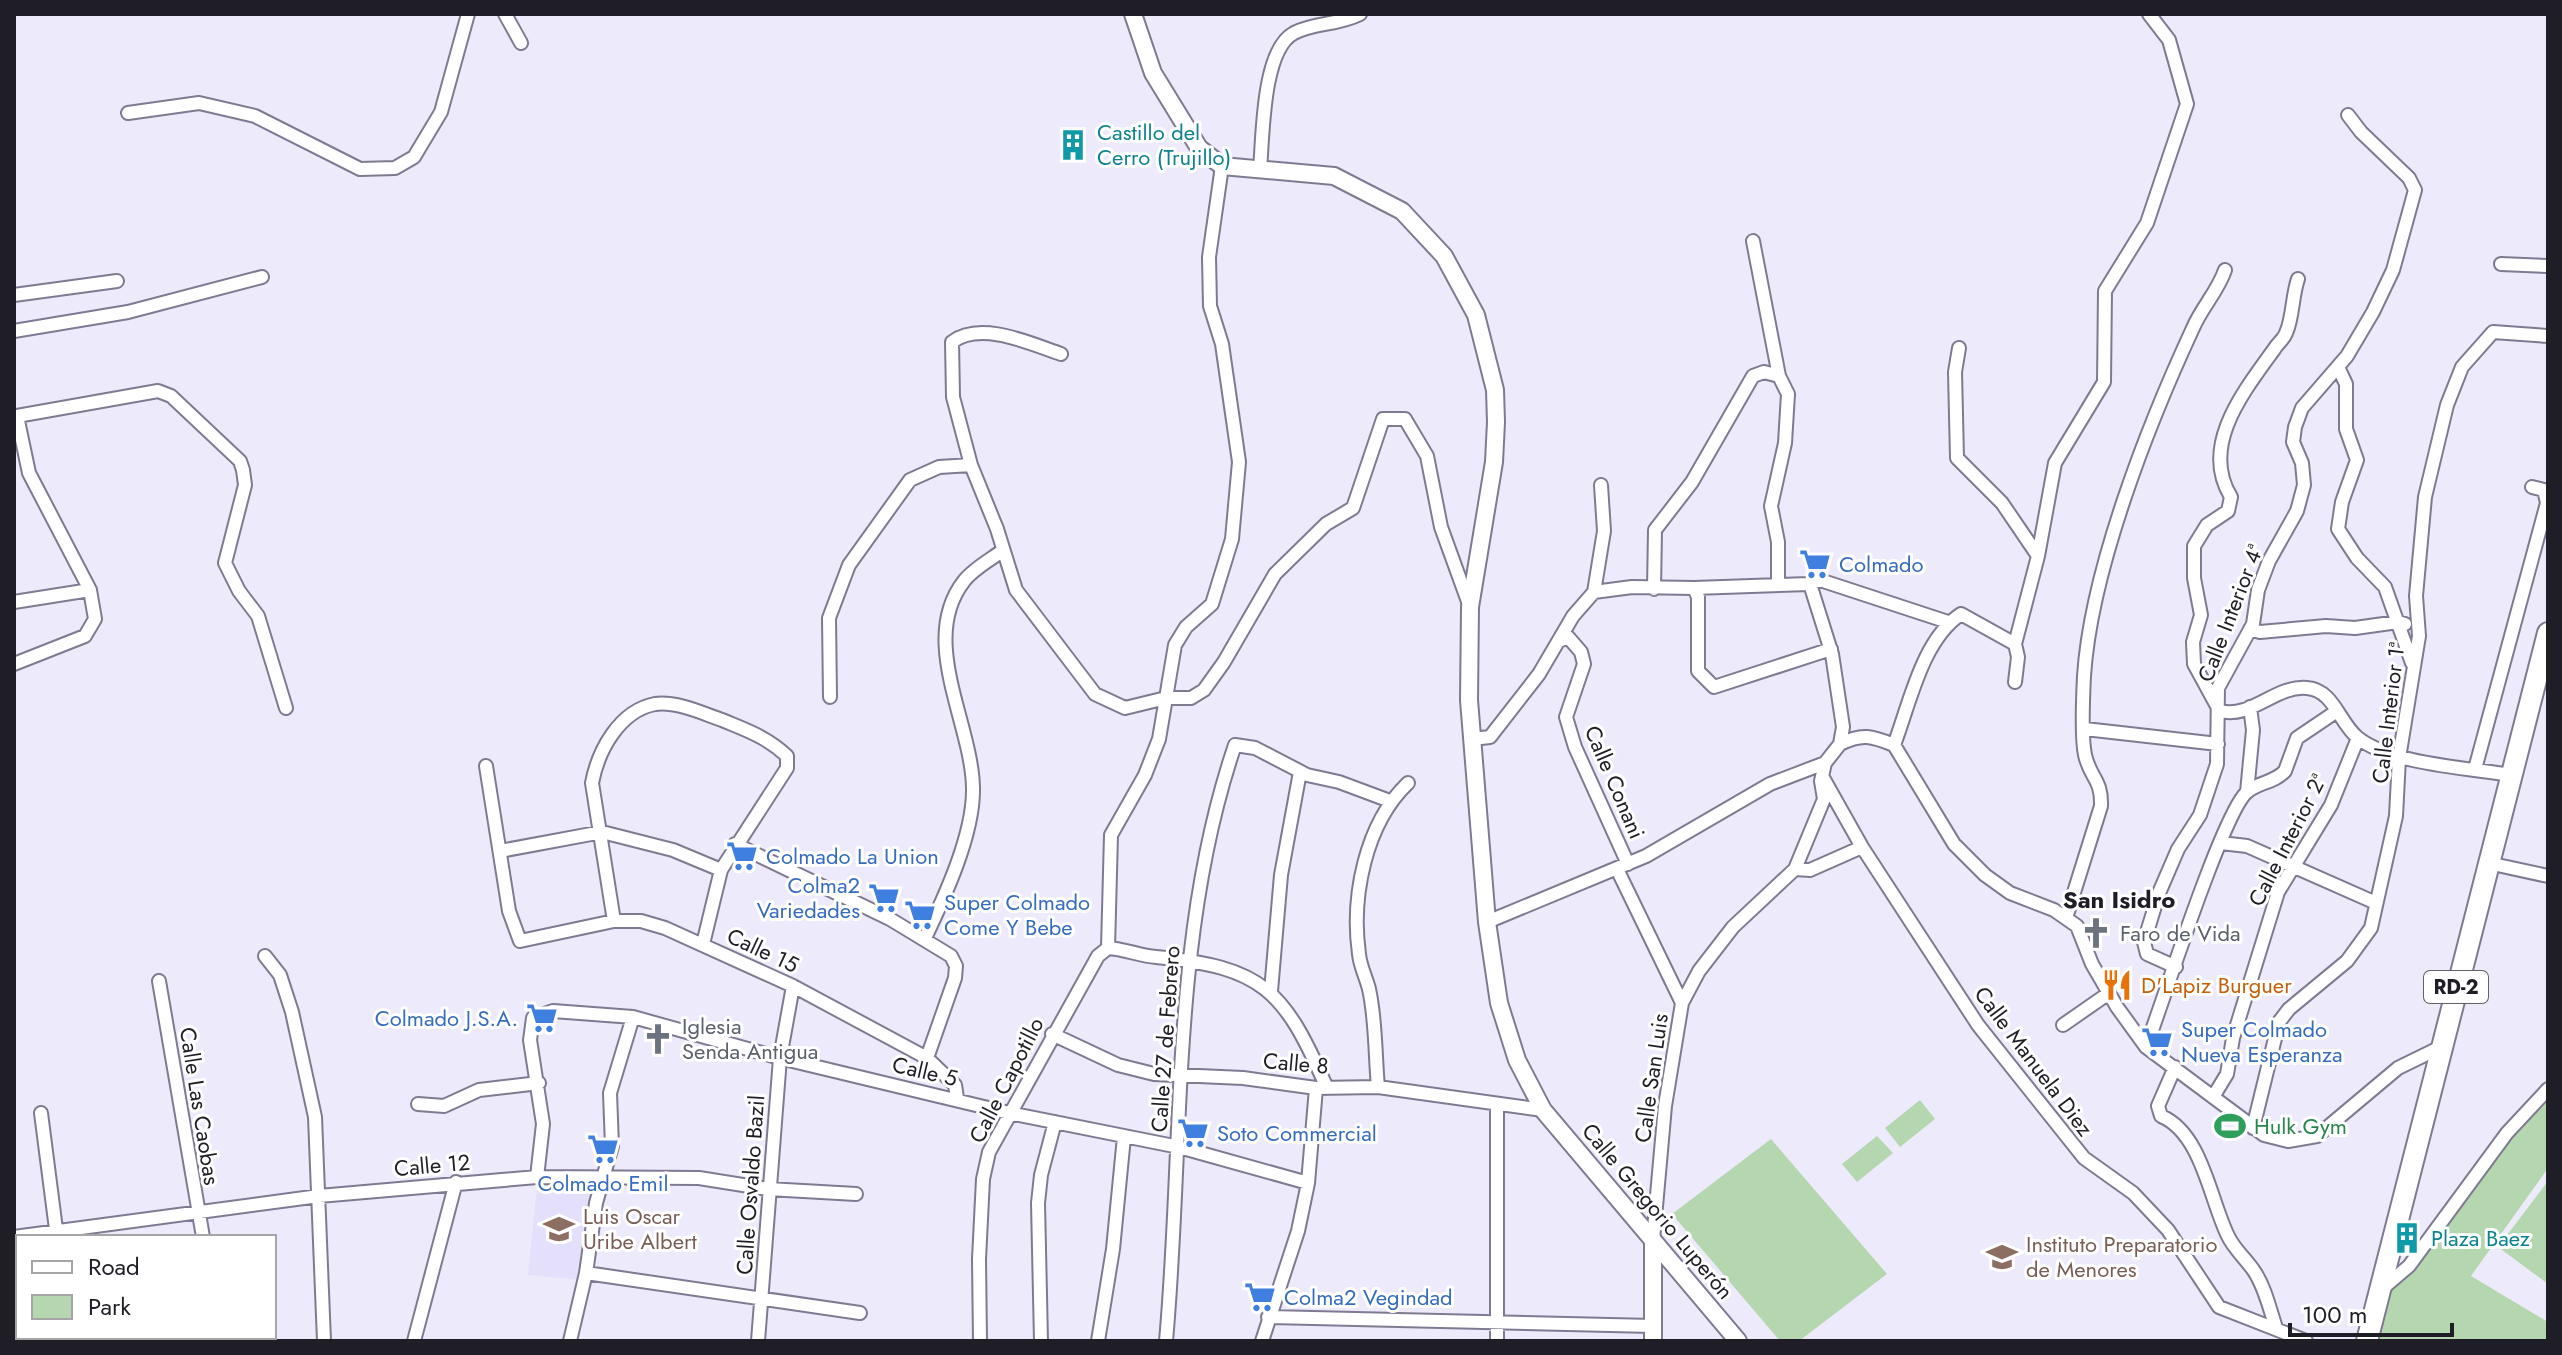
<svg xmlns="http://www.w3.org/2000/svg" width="2562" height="1355" font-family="Jost,sans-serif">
  <rect width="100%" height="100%" fill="#edeafb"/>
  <path fill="#e4dffa" d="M538 1178 591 1183 581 1280 528 1275Z"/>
  <path fill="#b4d7b0" d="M2548 1095V1168L2471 1276 2548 1322V1341H2367L2379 1291 2409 1266 2507 1133Z
    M1920 1100 1935 1119 1900 1147 1885 1128Z
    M1877 1136 1893 1153 1857 1182 1842 1164Z
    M1771 1139 1887 1274 1799 1341H1780L1672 1214Z
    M2548 1181V1284L2498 1247Z"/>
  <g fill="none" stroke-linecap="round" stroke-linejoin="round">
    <defs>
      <path id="minor" d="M505 14 521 43
        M128 113 199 103 255 116 360 169 395 168 414 157 441 112 468 14
        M1260 169C1263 137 1262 50 1294 33 1316 22 1335 26 1360 14
        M1753 241 1779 376 1788 394 1785 443 1771 506 1778 542V584
        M2501 264 2548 266
        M14 295 117 281
        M14 331 128 312 262 277
        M1959 348 1955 372 1957 458 2002 503 2038 556
        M1061 354C1031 344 981 320 952 342L953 397 971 465 997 529 1016 590 1095 694 1125 708 1166 698H1191L1204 690 1224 662 1275 574 1326 524 1353 508 1383 419H1405L1427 456 1441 527 1470 607
        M2338 367 2346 384V429L2357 460 2342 502 2338 529 2357 558 2385 587 2412 663
        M1694 588 1810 584 1820 580 1948 622
        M1654 589 1655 530 1692 482 1753 376 1764 372 1779 376
        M1594 592 1632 587 1694 588 1698 597V671L1714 687 1831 649
        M14 602 90 590
        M2250 629 2260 632 2326 626 2355 628 2398 622 2405 624
        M1559 641 1568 637 1581 652 1584 664 1566 717 1575 747 1628 864
        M2015 644 2038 556 2055 463 2104 382 2105 291 2147 223 2187 104 2169 40 2149 14
        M14 664 85 636 95 619 90 590 29 473 17 416 158 391 171 396 240 461 243 470 245 485 225 563 239 591 258 616 286 708
        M2015 682 2018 657 2015 644 1961 614C1922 640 1910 703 1894 745L1954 844 1985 875 2010 893 2054 910 2077 926 2092 964 2117 1007 2146 1047 2264 1135 2288 1141 2317 1136 2398 1068 2441 1047
        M830 697 829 618 849 565 910 480 939 467 971 465
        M2218 708 2194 664 2193 642 2201 615 2194 578V546L2207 525 2228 511 2231 497C2199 445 2245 390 2275 348 2278 343 2284 339 2286 333 2293 318 2292 296 2298 279
        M2220 711C2252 719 2275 685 2307 688 2334 690 2339 723 2358 738 2391 764 2468 768 2511 775
        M2085 729 2218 744
        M1472 739 1490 737 1539 674 1573 616 1594 592 1604 531 1601 485
        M1840 744C1862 733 1872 736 1894 745
        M486 766 509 911 520 941 614 921H641L665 928 793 986 927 1058 955 1085 957 1098
        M2475 769 2547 503 2544 490 2532 487
        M1822 776 1862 847 1978 1025 2084 1158 2133 1193 2168 1230 2219 1307 2306 1341
        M2247 792 2253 730 2250 707
        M2221 843 2247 846 2376 903
        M735 844 890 919 951 956 956 966 955 978 927 1058
        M500 851 602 832 673 850 721 870
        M2488 863 2548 876
        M1617 869 1682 1003
        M1795 869 1810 870 1862 847
        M2066 918 2101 806C2102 779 2090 778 2085 755 2081 736 2083 697 2084 676 2091 570 2148 425 2193 328 2202 307 2218 291 2225 270
        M614 921 592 783C598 751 619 711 655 704 676 701 702 713 722 720 746 730 767 737 787 756V768L721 870 703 944
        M1487 922 1646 856 1770 784 1825 763
        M925 938C945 896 974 834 973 788 972 723 918 640 964 581 973 569 990 560 1002 551
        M1108 948 1111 835 1145 775 1159 739 1175 645 1186 627 1212 604 1232 539 1239 462 1222 344 1210 306 1209 257 1222 166
        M1108 948C1125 949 1140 956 1156 957 1263 967 1284 990 1326 1086
        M265 956 280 975 292 1012 315 1117 324 1341
        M2176 967 2147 954 2144 942 2159 893 2178 849 2200 815 2217 764 2218 688 2253 624 2258 590 2269 561 2297 511 2304 485 2302 463 2293 442 2295 427 2302 408 2347 356 2373 312 2393 270 2415 190 2409 178 2361 132 2348 115
        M159 981 203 1237
        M1271 991 1281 875 1300 772
        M2063 1025 2109 993
        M1052 1034 1118 1065 1154 1074 1243 1078 1316 1088 1378 1087 1543 1110
        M2146 1047C2162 1005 2223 812 2247 792 2258 782 2274 783 2285 771L2297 738 2337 711
        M2175 1067 2158 1106 2161 1116C2202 1133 2210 1200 2228 1236 2234 1249 2246 1259 2254 1271 2265 1287 2270 1310 2276 1328
        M1378 1087C1375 1055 1376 1020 1369 989 1366 977 1360 966 1359 954 1351 897 1365 824 1408 783
        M2213 1097 2227 1074 2233 1038 2278 892 2331 805 2358 738
        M418 1104 444 1106 479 1090 539 1083
        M41 1113 57 1237
        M2253 1128 2279 1022 2289 1009 2347 961 2371 928 2396 816 2399 758 2419 636 2416 596 2425 497 2447 405 2462 367 2493 332 2548 336
        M537 1177 543 1124 530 1040 533 1018 553 1011 633 1017 780 1058 1009 1113 1179 1147 1308 1183
        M14 1237 319 1196 537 1177 699 1178 768 1189 856 1194
        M1653 1240 1665 1106 1682 1003 1699 971 1733 927 1795 869 1824 799 1821 781 1825 763 1840 744 1843 727 1832 654 1810 584
        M586 1273 860 1313
        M2382 1289 2409 1266 2507 1133 2548 1089
        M1268 1317 1653 1326
        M25 1337 46 1341
        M161 1337 192 1341
        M227 1337 228 1341
        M66 1341 73 1337
        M414 1341 456 1182
        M570 1341 586 1273 596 1203 612 1146 610 1093 633 1017
        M758 1341 780 1058 793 986
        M980 1341 979 1259 983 1179 989 1152 1098 956 1108 948
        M1041 1341 1038 1203 1041 1175 1055 1122
        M1098 1341 1113 1249 1124 1137
        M1166 1341C1184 1142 1170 936 1235 745L1255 748 1307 775 1339 782 1390 801
        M1262 1341 1298 1231 1308 1183 1316 1088
        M1497 1341V1105"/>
      <path id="tertiary" d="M1133 14 1153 73 1199 148 1222 166 1334 176 1402 211 1444 256 1476 315 1495 390 1496 422 1494 462 1470 607 1469 700 1487 922 1499 1003 1517 1060 1543 1110 1738 1341
        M1653 1341V1240"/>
      <path id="primary" d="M2367 1341 2548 633"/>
    </defs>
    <use href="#minor" stroke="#7f7a92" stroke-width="16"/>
    <use href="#tertiary" stroke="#7f7a92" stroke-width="20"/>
    <use href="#primary" stroke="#7f7a92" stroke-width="24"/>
    <use href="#minor" stroke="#fff" stroke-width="12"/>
    <use href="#tertiary" stroke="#fff" stroke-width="16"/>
    <use href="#primary" stroke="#fff" stroke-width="20"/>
  </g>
  <defs>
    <symbol id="building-bare" viewBox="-9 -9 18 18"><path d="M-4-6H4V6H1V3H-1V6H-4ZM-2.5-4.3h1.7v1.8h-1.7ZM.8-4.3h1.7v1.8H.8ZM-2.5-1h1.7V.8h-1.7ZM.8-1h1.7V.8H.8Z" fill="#0f9aa8" stroke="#fff" stroke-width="2.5" paint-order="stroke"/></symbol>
    <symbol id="supermarket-bare" viewBox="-9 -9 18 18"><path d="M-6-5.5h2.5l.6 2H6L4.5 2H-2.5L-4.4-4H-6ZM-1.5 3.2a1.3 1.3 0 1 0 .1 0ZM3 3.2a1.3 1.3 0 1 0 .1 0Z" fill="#3f7fe0" stroke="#fff" stroke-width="2.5" paint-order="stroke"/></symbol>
    <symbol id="church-bare" viewBox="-9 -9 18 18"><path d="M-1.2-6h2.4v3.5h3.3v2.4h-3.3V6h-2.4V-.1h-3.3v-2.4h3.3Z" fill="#6b7280" stroke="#fff" stroke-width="2.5" paint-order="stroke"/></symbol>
    <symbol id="restaurant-bare" viewBox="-9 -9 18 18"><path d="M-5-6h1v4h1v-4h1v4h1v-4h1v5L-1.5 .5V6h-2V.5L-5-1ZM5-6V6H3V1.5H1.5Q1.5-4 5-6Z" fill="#e8710a" stroke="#fff" stroke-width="2.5" paint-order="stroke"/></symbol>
    <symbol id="stadium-bare" viewBox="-9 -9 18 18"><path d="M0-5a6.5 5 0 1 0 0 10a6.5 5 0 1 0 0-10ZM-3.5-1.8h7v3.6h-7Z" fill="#2e9e5b" stroke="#fff" stroke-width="2.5" paint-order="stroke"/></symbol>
    <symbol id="school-bare" viewBox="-9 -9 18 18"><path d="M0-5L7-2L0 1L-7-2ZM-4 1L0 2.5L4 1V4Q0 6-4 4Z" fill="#8d6e63" stroke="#fff" stroke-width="2.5" paint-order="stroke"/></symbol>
    <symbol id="university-bare" viewBox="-9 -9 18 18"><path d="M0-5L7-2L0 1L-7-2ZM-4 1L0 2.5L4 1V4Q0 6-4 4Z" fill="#8d6e63" stroke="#fff" stroke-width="2.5" paint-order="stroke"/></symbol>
  </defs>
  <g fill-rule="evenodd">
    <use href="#building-bare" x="1051" y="123" width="44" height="44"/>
    <use href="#supermarket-bare" x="1793" y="542" width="44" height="44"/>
    <use href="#supermarket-bare" x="720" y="834" width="44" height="44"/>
    <use href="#supermarket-bare" x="862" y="876" width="44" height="44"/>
    <use href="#supermarket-bare" x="898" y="893" width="44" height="44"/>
    <use href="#church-bare" x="2074" y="911" width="44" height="44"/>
    <use href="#restaurant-bare" x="2095" y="963" width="44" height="44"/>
    <use href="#supermarket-bare" x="520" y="996" width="44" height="44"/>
    <use href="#church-bare" x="636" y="1017" width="44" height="44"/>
    <use href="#supermarket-bare" x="2135" y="1020" width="44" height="44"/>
    <use href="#stadium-bare" x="2208" y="1104" width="44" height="44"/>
    <use href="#supermarket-bare" x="1171" y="1111" width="44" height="44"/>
    <use href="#supermarket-bare" x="581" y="1127" width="44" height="44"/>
    <use href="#school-bare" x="537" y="1207" width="44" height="44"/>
    <use href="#building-bare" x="2385" y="1216" width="44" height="44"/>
    <use href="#university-bare" x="1980" y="1235" width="44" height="44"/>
    <use href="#supermarket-bare" x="1238" y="1275" width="44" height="44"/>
  </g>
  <g text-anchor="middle" stroke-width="6" stroke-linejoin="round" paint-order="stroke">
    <rect fill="#fff" stroke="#626167" stroke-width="2" x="2424" y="971" width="64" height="32" rx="6"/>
    <g font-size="20" font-weight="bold" fill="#1f1d26">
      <text x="2456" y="994">RD-2</text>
    </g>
    <g font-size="22" fill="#0d838f" stroke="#fff" text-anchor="start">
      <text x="1097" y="140">Castillo del<tspan x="1097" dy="25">Cerro (Trujillo)</tspan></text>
      <text x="2431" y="1246">Plaza Baez</text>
    </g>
    <g font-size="22" fill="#366cbe" stroke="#fff" text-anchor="start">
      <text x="1839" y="572">Colmado</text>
      <text x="766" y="864">Colmado La Union</text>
      <text x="860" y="893" text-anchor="end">Colma2<tspan x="860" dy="25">Variedades</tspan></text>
      <text x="944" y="910">Super Colmado<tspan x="944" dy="25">Come Y Bebe</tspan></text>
      <text x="518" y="1026" text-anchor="end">Colmado J.S.A.</text>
      <text x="2181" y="1037">Super Colmado<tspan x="2181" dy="25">Nueva Esperanza</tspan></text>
      <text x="1217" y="1141">Soto Commercial</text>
      <text x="603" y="1191" text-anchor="middle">Colmado Emil</text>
      <text x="1284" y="1305">Colma2 Vegindad</text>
    </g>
    <g font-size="22" fill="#1f1d26" stroke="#fff">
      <text transform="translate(2230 613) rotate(-69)" y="8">Calle Interior 4ª</text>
      <text transform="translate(2388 713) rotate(-83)" y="8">Calle Interior 1ª</text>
      <text transform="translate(1615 782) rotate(67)" y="8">Calle Conani</text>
      <text transform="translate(2287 840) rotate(-63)" y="8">Calle Interior 2ª</text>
      <text transform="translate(763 950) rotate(25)" y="8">Calle 15</text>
      <text transform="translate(1165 1039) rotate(-86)" y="8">Calle 27 de Febrero</text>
      <text transform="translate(2034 1061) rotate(53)" y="8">Calle Manuela Diez</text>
      <text transform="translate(1296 1063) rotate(5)" y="8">Calle 8</text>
      <text transform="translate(925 1071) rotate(13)" y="8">Calle 5</text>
      <text transform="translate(1651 1078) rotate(-82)" y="8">Calle San Luis</text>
      <text transform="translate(1006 1080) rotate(-63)" y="8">Calle Capotillo</text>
      <text transform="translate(200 1106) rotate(81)" y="8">Calle Las Caobas</text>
      <text transform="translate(432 1165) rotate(-5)" y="8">Calle 12</text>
      <text transform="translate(750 1185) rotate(-86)" y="8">Calle Osvaldo Bazil</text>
      <text transform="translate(1658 1211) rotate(50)" y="8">Calle Gregorio Luperón</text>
    </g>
    <g font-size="22" fill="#5b616d" stroke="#fff" text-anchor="start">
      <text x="2120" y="941">Faro de Vida</text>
      <text x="682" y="1034">Iglesia<tspan x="682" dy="25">Senda Antigua</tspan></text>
    </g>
    <g font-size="22" fill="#c56008" stroke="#fff" text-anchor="start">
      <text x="2141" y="993">D'Lapiz Burguer</text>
    </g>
    <g font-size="22" fill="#27864d" stroke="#fff" text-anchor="start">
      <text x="2254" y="1134">Hulk Gym</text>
    </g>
    <g font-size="22" fill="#785e54" stroke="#fff" text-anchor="start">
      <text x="583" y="1224">Luis Oscar<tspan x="583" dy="25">Uribe Albert</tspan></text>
      <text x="2026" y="1252">Instituto Preparatorio<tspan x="2026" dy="25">de Menores</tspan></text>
    </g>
    <g font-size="24" font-weight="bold" fill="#1f1d26" stroke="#fff">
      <text x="2119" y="908">San Isidro</text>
    </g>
  </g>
  <rect width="2562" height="1355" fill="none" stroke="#1f1d26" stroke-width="32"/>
  <rect x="16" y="1235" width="260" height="104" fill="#ffffff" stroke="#a5a5a8" stroke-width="2"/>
  <rect x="32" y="1261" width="40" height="12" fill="#ffffff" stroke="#a5a5a8" stroke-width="2"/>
  <text x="88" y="1275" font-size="24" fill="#1f1d26">Road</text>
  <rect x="32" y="1295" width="40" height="24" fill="#b4d7b0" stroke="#a5a5a8" stroke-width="2"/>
  <text x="88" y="1315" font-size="24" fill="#1f1d26">Park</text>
  <path d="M2290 1323v12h162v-12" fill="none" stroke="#1f1d26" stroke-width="4"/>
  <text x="2302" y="1323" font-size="24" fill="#1f1d26" stroke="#ffffff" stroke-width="6" paint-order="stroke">100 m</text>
</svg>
